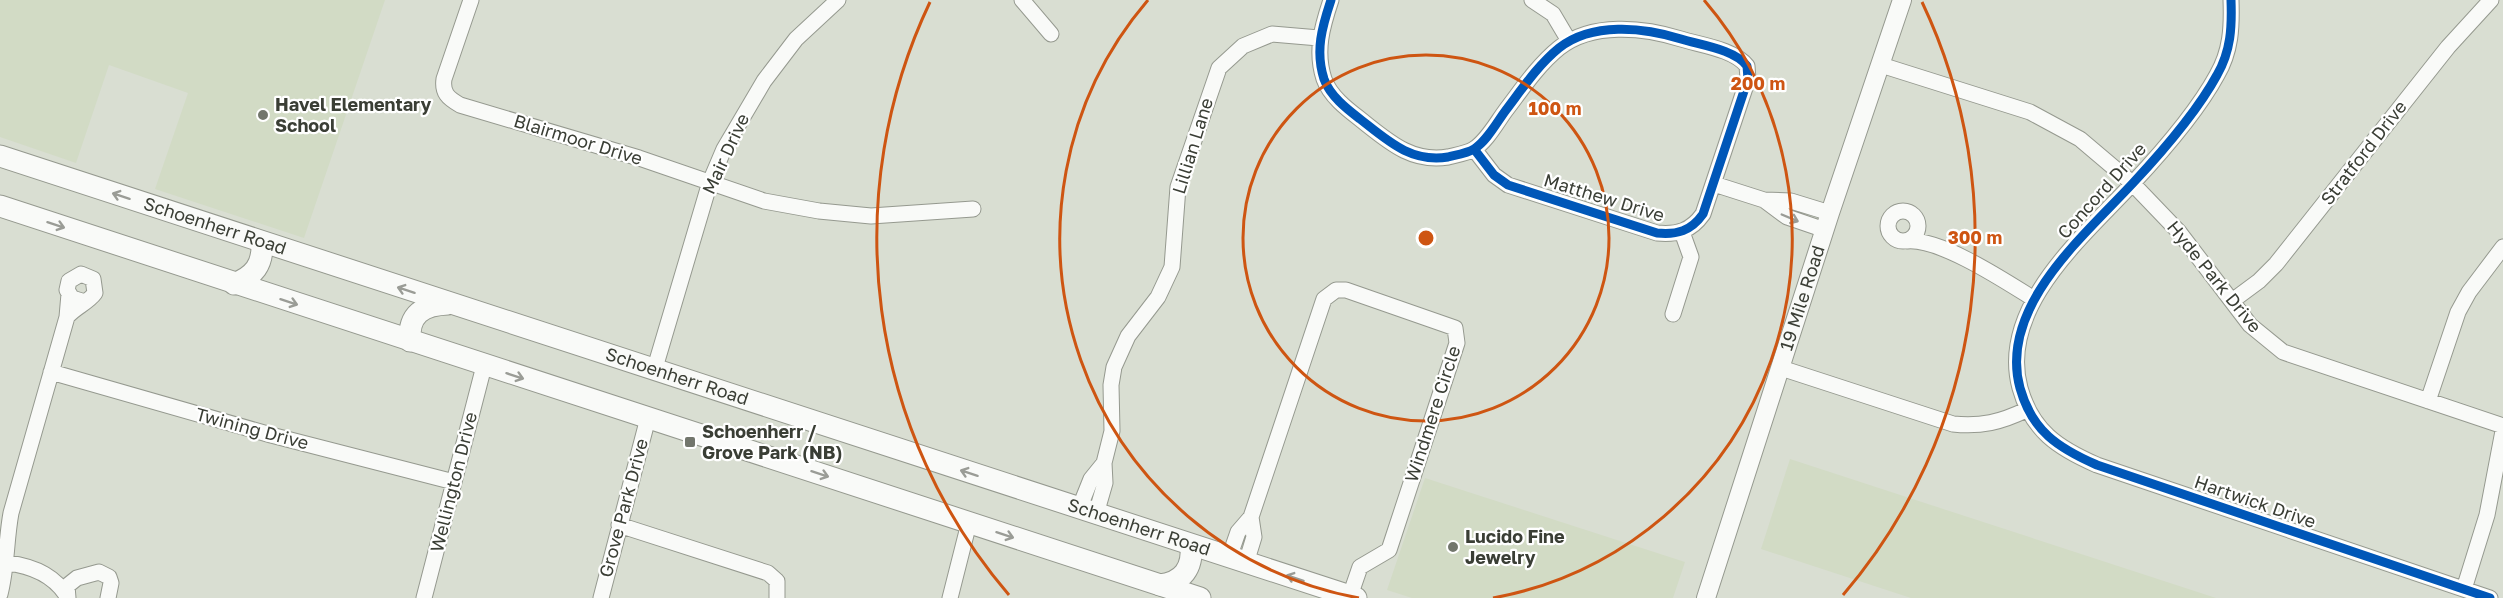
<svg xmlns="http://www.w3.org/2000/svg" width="2503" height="598" font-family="'Golos Text',sans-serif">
  <rect width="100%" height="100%" fill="#d9ded2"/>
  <path fill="#d2dbc5" d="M0 0H385L304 238 155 189 188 93 109 65 76 163 0 137Z
    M1790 459 2216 598H1911L1761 549Z
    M1425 478 1685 562 1673 598H1412L1387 590Z"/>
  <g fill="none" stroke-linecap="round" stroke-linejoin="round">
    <defs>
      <path id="minor" d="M471 0 444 79C442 93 448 98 460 105L639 158 764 201 819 211 871 216 973 209
        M1022 0 1051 34
        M1331 0C1322 27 1315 51 1324 79 1330 96 1347 109 1360 119 1388 141 1411 163 1448 157 1456 155 1468 153 1474 149 1487 141 1497 122 1506 110 1522 89 1538 65 1559 48 1592 22 1643 27 1681 39 1700 45 1734 49 1747 66L1748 79 1703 214C1691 231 1677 235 1657 233L1508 185 1494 175 1474 149
        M1532 0 1553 14 1569 41
        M2231 0C2232 27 2231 51 2217 75 2198 110 2161 153 2133 183 2084 236 1998 307 2020 388 2032 431 2058 448 2097 465L2490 598
        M1881 65 2030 112 2080 139 2132 183 2179 232 2250 325 2283 352 2503 426
        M1714 184 1764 200
        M1888 226a15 15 0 1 1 30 0a15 15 0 1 1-30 0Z
        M1825 230 1787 217 1764 200 1791 201 1830 213
        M1907 241C1940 238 2005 281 2034 299
        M2232 301 2259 281 2276 264 2448 47 2491 0
        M1673 314 1691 257 1682 232
        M67 317C75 307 88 303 95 293L93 279 81 274 69 281 67 290 72 298 85 302
        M1781 368 1953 424C1981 427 2001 422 2026 410
        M654 371 710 182 724 149 764 81 796 39 838 0
        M51 372 271 435 454 482
        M2428 401 2458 312 2469 292 2503 247
        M1079 509 1091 479 1104 463
        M1096 514 1105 483 1104 463 1112 431 1111 385 1114 367 1128 336 1158 297 1172 267 1178 187 1219 68 1243 46 1272 34 1319 38
        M1251 517 1324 299 1336 290H1346L1455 328 1457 343 1389 550 1360 567 1350 596
        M619 525 768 573 777 581V598
        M1229 558 1238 532 1251 517 1254 537 1246 563
        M7 563C33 566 55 575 68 598
        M2464 589 2487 515 2503 431
        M0 594C7 567 6 540 11 513L67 317 69 294
        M68 598 67 586 77 578 99 572 109 577 111 583 108 598
        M424 598 484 366
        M601 598 648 418
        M950 598 969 523"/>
      <g id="tertiary">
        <path id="s1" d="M1706 598 1830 213 1902 0"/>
      </g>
      <g id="secondary">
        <path id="s2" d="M0 156 1356 598"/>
        <path d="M0 206 1200 598"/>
        <path d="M234 284C254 276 263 265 262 243"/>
        <path d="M410 341C408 314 423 305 448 304"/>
        <path d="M1160 585C1183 582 1193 568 1191 545"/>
      </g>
    </defs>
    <use href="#minor" stroke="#95998f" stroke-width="17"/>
    <use href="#tertiary" stroke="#95998f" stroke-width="20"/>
    <use href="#secondary" stroke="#95998f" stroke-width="23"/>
    <use href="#minor" stroke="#f9faf8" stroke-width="15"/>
    <use href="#tertiary" stroke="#f9faf8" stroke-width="18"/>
    <use href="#secondary" stroke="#f9faf8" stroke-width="21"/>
    <defs>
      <path id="cycleway" d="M1331 0C1322 27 1315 51 1324 79 1330 96 1347 109 1360 119 1388 141 1411 163 1448 157 1456 155 1468 153 1474 149 1487 141 1497 122 1506 110 1522 89 1538 65 1559 48 1592 22 1643 27 1681 39 1700 45 1734 49 1747 66L1748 79 1703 214C1691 231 1677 235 1657 233L1508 185 1494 175 1474 149
        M2231 0C2232 27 2231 51 2217 75 2198 110 2161 153 2133 183 2084 236 1998 307 2020 388 2032 431 2058 448 2097 465L2490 598"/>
    </defs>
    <use href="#cycleway" stroke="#fff" stroke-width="13"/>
    <use href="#cycleway" stroke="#0057b8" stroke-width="9"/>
  </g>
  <defs><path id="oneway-shaft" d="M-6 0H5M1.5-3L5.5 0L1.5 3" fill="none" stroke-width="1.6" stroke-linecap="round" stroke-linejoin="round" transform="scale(1.5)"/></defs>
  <g stroke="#9a9c96">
    <use href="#oneway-shaft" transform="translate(121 196) rotate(-162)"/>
    <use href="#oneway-shaft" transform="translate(1790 218) rotate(23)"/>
    <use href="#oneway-shaft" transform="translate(56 225) rotate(18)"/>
    <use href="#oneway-shaft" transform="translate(406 290) rotate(-162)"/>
    <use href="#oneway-shaft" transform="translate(289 302) rotate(18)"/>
    <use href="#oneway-shaft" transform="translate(515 376) rotate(18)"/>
    <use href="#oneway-shaft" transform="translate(969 473) rotate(-162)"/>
    <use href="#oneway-shaft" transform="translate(820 474) rotate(18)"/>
    <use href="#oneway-shaft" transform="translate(1005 535) rotate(18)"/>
    <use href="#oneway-shaft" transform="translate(1295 578) rotate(-162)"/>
  </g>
  <g fill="none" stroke="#ce5512" stroke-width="3">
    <circle cx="1426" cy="238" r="183"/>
    <path d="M1359 598A366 366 0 0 1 1148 0M1704 0A366 366 0 0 1 1493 598"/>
    <path d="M1009 595A549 549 0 0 1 930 2M1922 2A549 549 0 0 1 1843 595"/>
  </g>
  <g fill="#72766c" stroke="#fff" stroke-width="2">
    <circle cx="263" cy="115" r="6"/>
    <rect x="684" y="436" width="12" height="12" rx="3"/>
    <circle cx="1453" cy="547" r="6"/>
  </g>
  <g text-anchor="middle" stroke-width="4.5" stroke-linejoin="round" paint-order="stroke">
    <g font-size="18" font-weight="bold" fill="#3a3e35" stroke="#fff" text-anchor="start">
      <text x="275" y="111">Havel Elementary<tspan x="275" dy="21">School</tspan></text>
      <text x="702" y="438">Schoenherr /<tspan x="702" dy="21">Grove Park (NB)</tspan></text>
      <text x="1465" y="543">Lucido Fine<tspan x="1465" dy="21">Jewelry</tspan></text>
    </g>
    <g font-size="18" fill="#3a3e35" stroke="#fff">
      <text transform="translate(578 140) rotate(17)" y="6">Blairmoor Drive</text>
      <text transform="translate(1193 146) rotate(-73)" y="6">Lillian Lane</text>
      <text transform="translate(2364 153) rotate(-52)" y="6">Stratford Drive</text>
      <text transform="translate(726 154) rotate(-65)" y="6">Mair Drive</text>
      <text transform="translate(2102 191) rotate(-48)" y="6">Concord Drive</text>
      <text transform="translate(1604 198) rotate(17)" y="6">Matthew Drive</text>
      <text dy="6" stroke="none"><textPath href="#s2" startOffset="226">Schoenherr Road</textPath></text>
      <text transform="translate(2214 277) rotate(51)" y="6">Hyde Park Drive</text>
      <text dy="6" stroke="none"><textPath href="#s1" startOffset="315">19 Mile Road</textPath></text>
      <text dy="6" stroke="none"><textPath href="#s2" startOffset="712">Schoenherr Road</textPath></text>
      <text transform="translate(1433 414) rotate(-72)" y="6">Windmere Circle</text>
      <text transform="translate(252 429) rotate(15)" y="6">Twining Drive</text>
      <text transform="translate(454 482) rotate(-76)" y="6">Wellington Drive</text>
      <text transform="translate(2255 502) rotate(19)" y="6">Hartwick Drive</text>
      <text transform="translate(624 508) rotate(-75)" y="6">Grove Park Drive</text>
      <text dy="6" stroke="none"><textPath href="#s2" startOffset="1198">Schoenherr Road</textPath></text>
    </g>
  </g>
  <circle cx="1426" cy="238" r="9" fill="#ce5512" stroke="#fff" stroke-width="3"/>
  <g font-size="18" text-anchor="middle" font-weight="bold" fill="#ce5512" stroke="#fff" stroke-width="4.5" stroke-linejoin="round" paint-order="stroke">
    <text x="1758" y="90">200 m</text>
    <text x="1555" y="115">100 m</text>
    <text x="1975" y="244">300 m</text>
  </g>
</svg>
